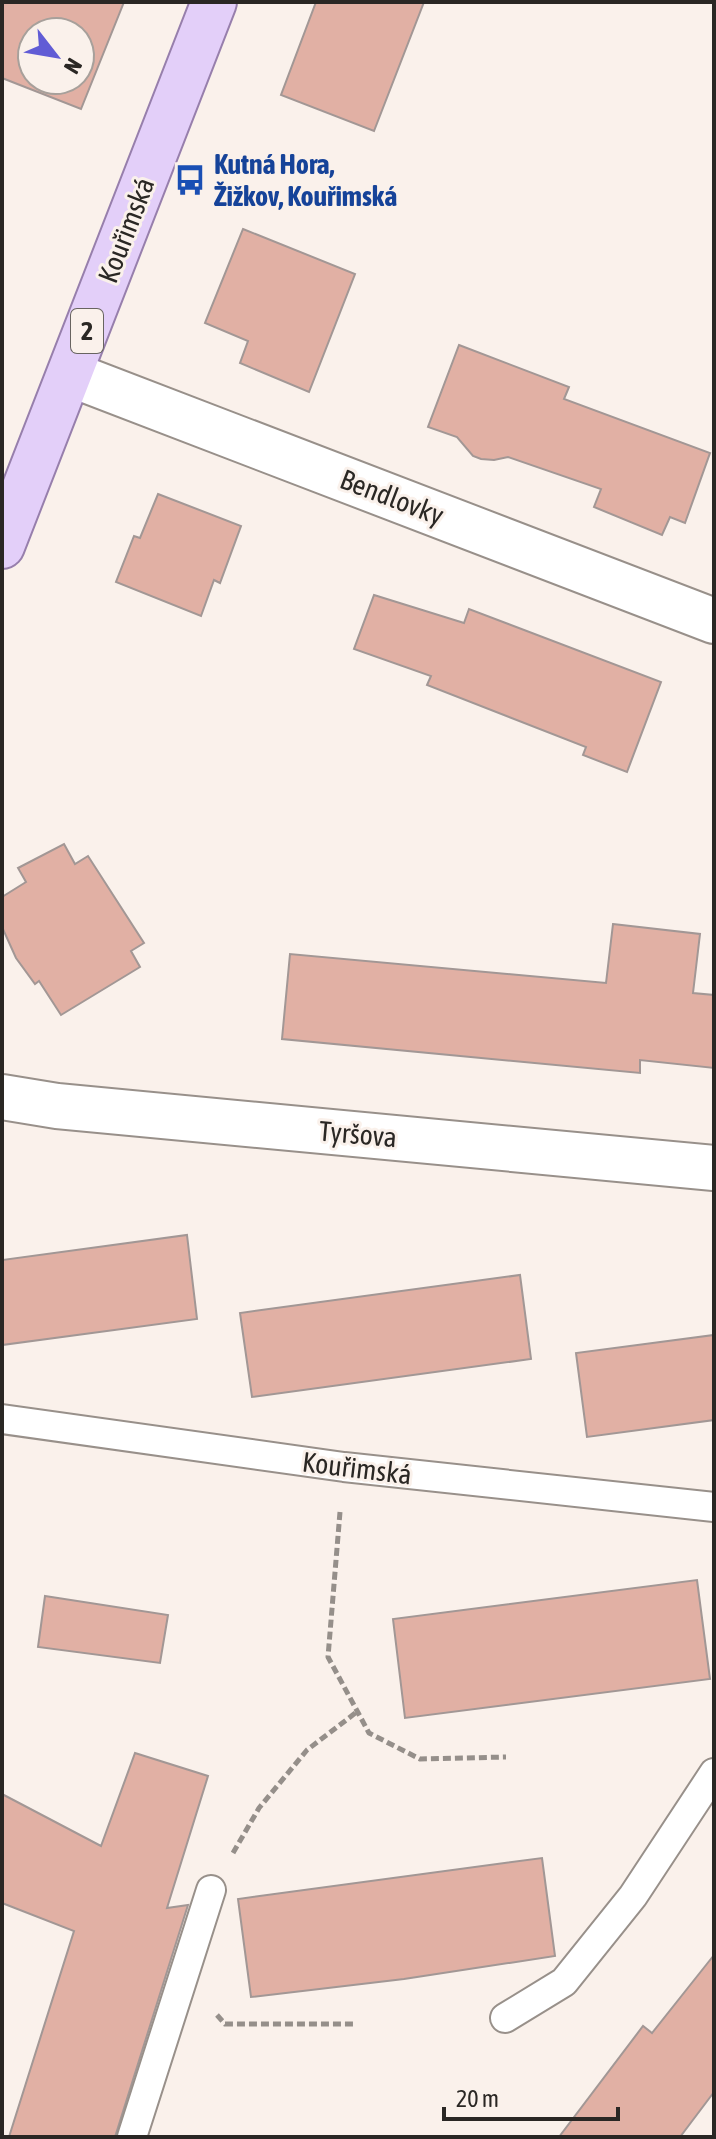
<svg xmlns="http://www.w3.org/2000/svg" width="716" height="2139" font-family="'Asap Condensed',sans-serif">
  <rect width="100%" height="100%" fill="#faf1eb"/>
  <path fill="#e1b0a4" stroke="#a29795" stroke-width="2" fill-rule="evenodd" d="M2 2H124L81 109 2 78ZM32 32H80V80H32Z
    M316 2H424L374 131 281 95Z
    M243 229 355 274 309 392 240 363 248 341 205 323Z
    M459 345 569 387 564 399 710 453 685 523 670 517 662 535 594 507 601 489 508 457 494 460 481 459 473 456 457 437 428 427Z
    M158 494 241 526 220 583 214 580 201 616 116 582 134 536 140 538Z
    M374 595 464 623 469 609 661 682 627 772 583 755 586 747 427 685 431 676 354 649Z
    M64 844 75 864 88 856 144 943 131 951 140 967 61 1015 39 981 35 984 16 958 2 927V897L26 882 18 868Z
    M613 924 700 934 693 993 714 995V1068L640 1060V1073L282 1039 290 954 606 983Z
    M187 1235 197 1319 2 1345V1260Z
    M520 1275 531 1359 252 1397 240 1313Z
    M714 1335V1420L587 1437 576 1353Z
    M697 1580 710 1679 405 1718 393 1619Z
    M45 1596 168 1615 160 1663 38 1647Z
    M135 1753 208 1776 167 1908 188 1905 115 2137H9L74 1931 2 1903V1794L101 1846Z
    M542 1858 555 1956 404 1979 251 1997 238 1899Z
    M714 1955V2092L680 2137H559L643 2026 652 2033Z"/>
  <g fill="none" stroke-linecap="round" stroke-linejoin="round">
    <defs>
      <path id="service" d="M2 1419 344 1467 714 1507
        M505 2018 564 1982 633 1896 714 1773
        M132 2137 211 1890"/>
      <path id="minor" d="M70 374 714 621
        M2 1097 57 1106 714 1168"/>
      <path id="primary" d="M2 546 214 2"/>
    </defs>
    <use href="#service" stroke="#98908a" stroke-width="32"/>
    <use href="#minor" stroke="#98908a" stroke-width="48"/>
    <use href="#primary" stroke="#977fac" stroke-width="48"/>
    <path stroke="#958f8a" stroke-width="5" stroke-dasharray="8 4" stroke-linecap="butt" d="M340 1512 328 1657 369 1733 420 1759 506 1757
      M233 1853 259 1808 307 1750 358 1711
      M217 2015 225 2024H356"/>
    <use href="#service" stroke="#fff" stroke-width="28"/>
    <use href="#minor" stroke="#fff" stroke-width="44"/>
    <use href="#primary" stroke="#e3cff9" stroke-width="44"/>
  </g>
  <defs>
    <symbol id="bus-bare" viewBox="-9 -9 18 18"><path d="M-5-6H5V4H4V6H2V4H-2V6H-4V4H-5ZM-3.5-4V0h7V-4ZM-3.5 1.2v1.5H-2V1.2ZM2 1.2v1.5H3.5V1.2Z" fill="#1a4fb4" stroke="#faf1eb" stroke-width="2.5" paint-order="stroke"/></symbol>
  </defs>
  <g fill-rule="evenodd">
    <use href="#bus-bare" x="168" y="158" width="44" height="44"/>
  </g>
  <g text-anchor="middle" stroke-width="6" stroke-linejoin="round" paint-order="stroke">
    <rect fill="#faf1eb" stroke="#686460" stroke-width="2" x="71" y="309" width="32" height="44" rx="6"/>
    <g font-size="26" font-weight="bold" fill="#2a2724">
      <text x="87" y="340">2</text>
    </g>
    <g font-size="28" font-weight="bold" fill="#164399" stroke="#faf1eb" text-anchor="start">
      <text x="214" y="174">Kutná Hora,<tspan x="214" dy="32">Žižkov, Kouřimská</tspan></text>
    </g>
    <g font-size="28" fill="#2a2724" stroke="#faf1eb">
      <text transform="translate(126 230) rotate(-69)" y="10">Kouřimská</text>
      <text transform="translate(392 497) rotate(21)" y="10">Bendlovky</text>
      <text transform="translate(358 1134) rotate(5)" y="10">Tyršova</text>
      <text transform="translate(357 1468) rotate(7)" y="10">Kouřimská</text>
    </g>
  </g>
  <rect width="716" height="2139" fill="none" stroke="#2a2724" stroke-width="8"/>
  <g transform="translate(56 56) rotate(121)"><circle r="38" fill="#faf1eb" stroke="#a7a09b" stroke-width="2"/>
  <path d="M0-6L14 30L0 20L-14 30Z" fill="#615cd5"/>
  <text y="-12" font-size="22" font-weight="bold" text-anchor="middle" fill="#2a2724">N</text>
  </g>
  <path d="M444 2107v12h174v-12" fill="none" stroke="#2a2724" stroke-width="4"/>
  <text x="456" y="2107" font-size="24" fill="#2a2724" stroke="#faf1eb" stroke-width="6" paint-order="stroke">20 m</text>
</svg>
